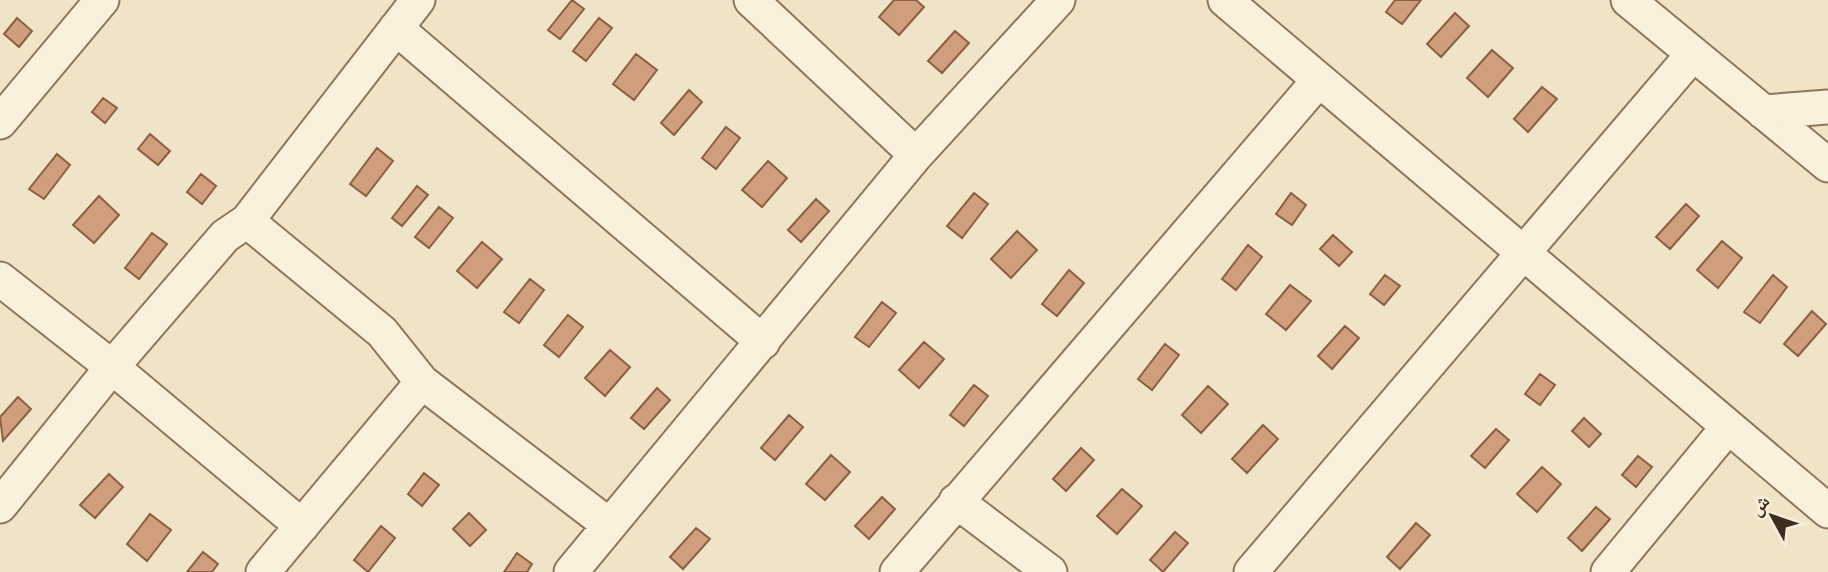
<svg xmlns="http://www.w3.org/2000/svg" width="1828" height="572" font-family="Georgia,'Noto Naskh Arabic',serif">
  <rect width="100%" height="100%" fill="#f0e4c8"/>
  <path fill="#cf9f7d" stroke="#8d5f41" stroke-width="2" d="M572 0 584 9 560 39 548 30Z
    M894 0H916L924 7 899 35 879 17Z
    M1395 0H1421L1402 24 1386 12Z
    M1455 13 1469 26 1441 57 1427 44Z
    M17 18 32 31 19 47 4 34Z
    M599 18 612 28 586 61 573 51Z
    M955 31 969 43 942 73 928 61Z
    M1492 50 1513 68 1488 97 1467 78Z
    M636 54 657 70 634 100 613 84Z
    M1542 87 1557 99 1528 132 1514 119Z
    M689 90 702 102 674 135 661 123Z
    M103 98 117 108 105 123 92 112Z
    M726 127 740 138 716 169 702 158Z
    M150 134 170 151 158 165 138 149Z
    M377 148 393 161 366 196 350 184Z
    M57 154 70 165 44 199 29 189Z
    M768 161 787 178 762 207 742 190Z
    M201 174 216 186 202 204 187 192Z
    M417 186 428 195 402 226 392 218Z
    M974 193 988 204 962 238 947 226Z
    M1291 193 1306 205 1292 225 1276 214Z
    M99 196 119 215 94 243 73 225Z
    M816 199 829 211 801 242 788 230Z
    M1686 204 1699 216 1670 249 1656 237Z
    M439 207 453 218 429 248 415 237Z
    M1017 231 1037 250 1011 278 991 259Z
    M152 233 167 244 139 279 125 268Z
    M1333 235 1352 252 1339 266 1320 249Z
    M1722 241 1742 258 1718 288 1697 270Z
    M482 242 502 259 477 288 457 271Z
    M1248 245 1262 257 1236 290 1222 279Z
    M1069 270 1084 283 1057 316 1042 304Z
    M1385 275 1400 286 1384 305 1370 294Z
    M1773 275 1787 287 1760 323 1744 312Z
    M530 279 544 290 519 323 504 312Z
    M1290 285 1311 301 1286 330 1266 314Z
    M882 302 896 313 869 347 855 337Z
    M1812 311 1826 324 1798 356 1784 344Z
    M568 315 583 327 559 357 544 345Z
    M1345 326 1359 338 1332 369 1318 356Z
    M924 342 944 359 919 388 899 370Z
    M1165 344 1179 355 1152 390 1138 379Z
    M610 350 630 367 605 396 585 378Z
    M1540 374 1555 385 1540 405 1525 394Z
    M974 385 988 396 964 426 950 415Z
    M1208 386 1228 404 1201 433 1182 415Z
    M657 388 670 400 644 429 631 418Z
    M18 397 31 409 3 441 0 417Z
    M789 415 803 427 775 460 761 448Z
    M1584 418 1601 434 1589 447 1572 431Z
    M1263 425 1278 439 1247 473 1232 459Z
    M1496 429 1509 440 1485 468 1471 456Z
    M1081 448 1094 460 1066 491 1053 479Z
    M831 455 850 472 825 500 806 484Z
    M1638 456 1652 467 1636 487 1622 475Z
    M1542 467 1561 484 1537 512 1517 494Z
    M424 473 439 485 422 506 408 494Z
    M109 474 123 487 95 518 80 505Z
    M1122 489 1142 506 1117 534 1097 516Z
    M882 497 895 509 869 539 855 526Z
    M1596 507 1610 519 1582 551 1568 538Z
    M469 513 486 530 470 546 453 529Z
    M150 514 171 530 147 561 127 544Z
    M1416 523 1430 535 1400 569 1387 557Z
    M381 526 395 538 368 572 354 560Z
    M696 528 710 539 683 569 670 557Z
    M1175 532 1188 543 1163 572 1150 560Z
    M203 552 218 564 212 572H187Z
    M517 553 532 564 527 572H504Z"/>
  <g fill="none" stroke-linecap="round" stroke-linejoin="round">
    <defs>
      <path id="minor" d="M751 0 916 155
        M1225 0 1828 511
        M1628 0 1828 165
        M396 28 763 342
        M1763 112 1828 107
        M0 122 102 0
        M247 221 382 332 422 382 609 525
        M0 279 112 367 302 526
        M956 501 1050 572
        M0 506 112 367 225 236 247 221 418 0
        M263 572 422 382
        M571 572 916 155 1058 0
        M897 572 1319 80
        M1251 572 1693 54
        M1608 572 1728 427"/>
    </defs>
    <use href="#minor" stroke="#8d765c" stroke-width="37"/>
    <use href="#minor" stroke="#faf1dc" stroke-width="33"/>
  </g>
  <g transform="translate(1772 516) rotate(310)" stroke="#f7eed8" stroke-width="5" paint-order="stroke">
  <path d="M0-5L12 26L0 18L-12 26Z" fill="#3d2e20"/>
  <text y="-10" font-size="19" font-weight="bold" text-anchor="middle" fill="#3d2e20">ش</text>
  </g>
</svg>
